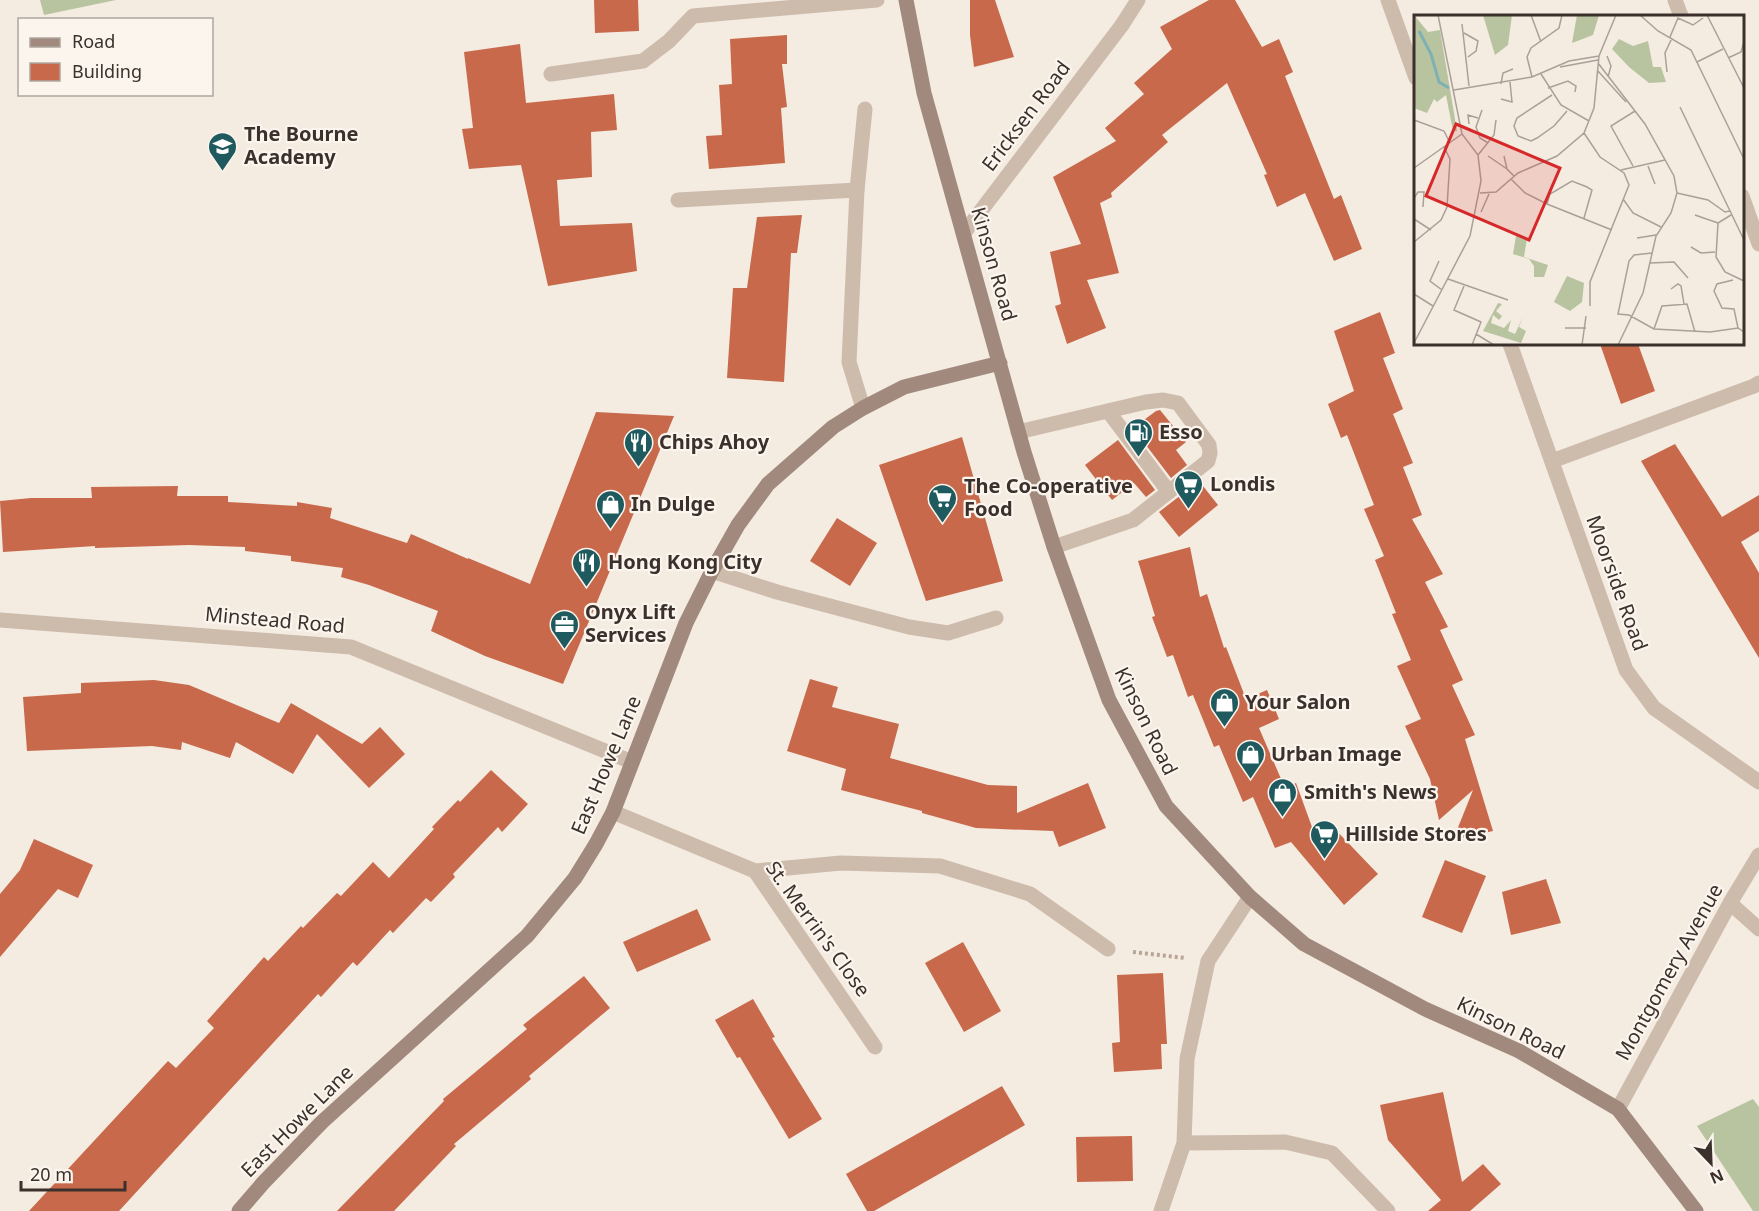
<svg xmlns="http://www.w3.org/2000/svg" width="1759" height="1211" font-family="'Noto Sans',sans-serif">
  <rect width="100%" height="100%" fill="#f4ebe1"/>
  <path fill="#b8c4a0" d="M40 0H116L44 15Z
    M1753 1099 1759 1107V1211H1753L1697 1126Z"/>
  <path fill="#c8694b" d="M594 0H638L639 31 595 33Z
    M970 0H995L1014 57 974 67 970 35Z
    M1209 0H1235L1262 47 1279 39 1293 72 1285 76 1334 199 1341 195 1362 249 1334 261 1305 193 1277 207 1264 175 1267 174 1227 83 1162 135 1168 142 1111 193 1112 197 1100 203 1119 273 1087 280 1106 328 1067 344 1055 306 1061 304 1050 252 1081 244 1053 177 1116 141 1105 128 1144 94 1134 83 1172 49 1160 27Z
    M787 35V64H782L787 107 781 108 785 163 709 169 706 136 722 135 719 85 732 84 730 39Z
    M520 44 526 103 614 94 617 130 591 132 592 177 557 180 560 226 632 223 637 271 548 286 521 165 469 169 462 129 473 128 464 52Z
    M802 215 797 253H791L784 382 727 378 733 288H747L757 217Z
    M1380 312 1395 353 1383 358 1403 409 1393 414 1413 463 1403 467 1422 515 1412 519 1443 574 1425 582 1448 627 1440 630 1463 680 1452 685 1475 735 1465 739 1493 831 1453 840 1473 790 1439 820 1430 779 1405 726 1421 719 1397 666 1411 660 1392 614 1396 613 1375 560 1384 556 1364 509 1374 505 1347 435 1341 438 1328 404 1354 391 1334 331Z
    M1600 344H1638L1655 391 1621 404Z
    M1160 410 1186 442 1176 450 1187 465 1171 478 1133 428 1156 411Z
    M596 412 674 416 563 684 485 656 431 631 438 611 369 585 341 577 343 568 291 561V556L245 551V547L189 545 95 548V546L3 552 0 501 31 498H92L91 487 178 486 177 496H228V502L297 506V502L332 508 330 518 407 543 411 534 468 559V558L530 584Z
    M962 437 1003 581 926 601 879 465Z
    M1118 440 1155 490 1146 497 1134 483 1112 500 1085 465Z
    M1675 444 1722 517 1759 495V531L1741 542 1759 573V658L1641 461Z
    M1199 481 1218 505 1179 537 1159 512Z
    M837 518 877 543 850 586 810 561Z
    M1190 547 1200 597 1207 594 1224 648 1226 647 1246 699 1267 690 1279 719 1259 728 1285 788 1296 783 1316 838 1332 826 1378 874 1344 905 1291 842 1275 848 1253 797 1243 802 1219 745 1214 747 1193 695 1188 697 1173 655 1167 657 1152 617 1155 616 1138 561Z
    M810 679 838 687 832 707 899 724 890 758 988 785 1017 786V813L1088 783 1106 828 1059 847 1053 831 976 828 922 813V811L841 790 846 769 787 751Z
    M154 680 189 685 279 723 291 703 362 744 380 727 405 754 369 788 317 734 293 774 236 742 230 758 182 742 181 750 152 746 27 751 23 697 81 693V683Z
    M491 770 528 804 502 832 498 827 453 874 455 877 431 902 426 898 393 933 390 930 357 966 353 962 321 997 318 994 119 1211H29L168 1061 176 1068 214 1028 207 1021 264 957 268 961 301 926 303 928 337 893 341 896 373 862 389 878 434 829 432 827 458 800 460 802Z
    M34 839 93 865 78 898 58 889 0 957V894L20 870Z
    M1445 860 1486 876 1462 933 1422 917Z
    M1546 879 1561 923 1511 935 1502 892Z
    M697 909 711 940 637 972 623 942Z
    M963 942 1001 1011 964 1032 925 963Z
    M1163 973 1167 1044H1161L1162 1069 1114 1072 1112 1043 1120 1042 1117 975Z
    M584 976 610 1008 529 1076 531 1079 454 1144 456 1146 394 1211H337L444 1101 443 1099 527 1029 523 1025Z
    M753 999 775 1037 772 1038 822 1119 789 1139 740 1057 737 1058 715 1020Z
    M1002 1086 1025 1125 874 1211H867L846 1174Z
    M1443 1092 1462 1182 1483 1164 1501 1184 1470 1211H1428L1441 1200 1388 1140 1380 1105Z
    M1132 1136 1133 1181 1077 1182 1076 1137Z"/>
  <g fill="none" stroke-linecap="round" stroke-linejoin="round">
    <path stroke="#b9a596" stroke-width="4" stroke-dasharray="3 3" stroke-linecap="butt" d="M1133 952 1185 958"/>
    <path stroke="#cdbbac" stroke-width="15" d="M1675 0 1681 16
      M1122 25 1138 0
      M551 74 643 61 669 41 693 16 877 0
      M1742 196 1759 244
      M678 200 857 190
      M1108 411 1169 492
      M1018 432 1146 402 1163 400 1178 403 1209 445 1210 453 1208 461 1133 520 1054 547
      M1552 461 1754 386 1759 383
      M712 571 777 592 909 627 948 633 996 618"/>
    <path stroke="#cdbbac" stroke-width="15" d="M1388 0 1416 78
      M964 233 1122 25
      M1510 344 1626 670 1654 708 1759 782
      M863 408 849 362 857 190 865 109
      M0 620 351 647 632 762
      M613 812 755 871 875 1047
      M755 871 841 863 940 866 1030 894 1108 949
      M1730 903 1759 929
      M1618 1109 1730 903 1759 855
      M1184 1143 1285 1142 1332 1153 1388 1211
      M1161 1211 1184 1143 1187 1059 1208 961 1250 897"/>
    <path stroke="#a18a7d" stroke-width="15" d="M906 0 924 93 1024 452 1054 547 1109 700 1166 806 1250 897 1304 944 1425 1009 1519 1051 1618 1109 1696 1211
      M239 1211 263 1183 322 1122 527 936 575 878 596 844 613 812 686 623 712 571 738 525 768 484 833 427 863 408 904 387 1000 363"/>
  </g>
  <defs>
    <symbol id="school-pin" viewBox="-11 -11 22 30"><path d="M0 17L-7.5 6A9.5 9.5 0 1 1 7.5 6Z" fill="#1f5a5e" stroke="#fbf5ee"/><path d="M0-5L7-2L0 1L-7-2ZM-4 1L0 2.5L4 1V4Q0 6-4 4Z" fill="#fff"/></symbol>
    <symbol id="fuel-pin" viewBox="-11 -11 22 30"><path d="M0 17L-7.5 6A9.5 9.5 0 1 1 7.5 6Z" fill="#1f5a5e" stroke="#fbf5ee"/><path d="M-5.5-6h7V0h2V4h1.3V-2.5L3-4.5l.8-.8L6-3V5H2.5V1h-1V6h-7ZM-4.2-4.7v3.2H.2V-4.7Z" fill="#fff"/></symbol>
    <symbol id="restaurant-pin" viewBox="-11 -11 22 30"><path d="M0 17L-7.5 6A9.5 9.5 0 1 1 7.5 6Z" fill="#1f5a5e" stroke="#fbf5ee"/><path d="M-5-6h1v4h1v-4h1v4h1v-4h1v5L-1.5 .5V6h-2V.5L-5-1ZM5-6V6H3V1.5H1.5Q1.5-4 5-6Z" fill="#fff"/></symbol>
    <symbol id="supermarket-pin" viewBox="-11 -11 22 30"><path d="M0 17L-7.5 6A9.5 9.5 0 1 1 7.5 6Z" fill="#1f5a5e" stroke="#fbf5ee"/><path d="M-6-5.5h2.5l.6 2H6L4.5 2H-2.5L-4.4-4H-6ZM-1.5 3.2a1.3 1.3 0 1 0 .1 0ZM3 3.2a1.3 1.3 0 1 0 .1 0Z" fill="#fff"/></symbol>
    <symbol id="shop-pin" viewBox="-11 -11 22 30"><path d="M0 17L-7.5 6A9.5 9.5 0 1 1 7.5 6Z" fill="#1f5a5e" stroke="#fbf5ee"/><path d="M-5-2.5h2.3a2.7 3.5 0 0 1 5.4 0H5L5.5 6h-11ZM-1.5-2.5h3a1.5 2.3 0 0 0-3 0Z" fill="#fff"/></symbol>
    <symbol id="office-pin" viewBox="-11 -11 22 30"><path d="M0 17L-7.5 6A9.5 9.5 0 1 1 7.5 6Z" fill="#1f5a5e" stroke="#fbf5ee"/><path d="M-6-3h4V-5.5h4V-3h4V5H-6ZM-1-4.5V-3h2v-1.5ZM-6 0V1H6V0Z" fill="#fff"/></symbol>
  </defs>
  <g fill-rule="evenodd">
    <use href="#school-pin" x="206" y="130" width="33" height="45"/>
    <use href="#fuel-pin" x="1122" y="416" width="33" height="45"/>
    <use href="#restaurant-pin" x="622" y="426" width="33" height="45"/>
    <use href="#supermarket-pin" x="1172" y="468" width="33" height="45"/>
    <use href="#supermarket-pin" x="926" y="482" width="33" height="45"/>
    <use href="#shop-pin" x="594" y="488" width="33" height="45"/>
    <use href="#restaurant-pin" x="570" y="546" width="33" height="45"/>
    <use href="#office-pin" x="548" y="608" width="33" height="45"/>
    <use href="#shop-pin" x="1208" y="686" width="33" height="45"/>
    <use href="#shop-pin" x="1234" y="738" width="33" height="45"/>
    <use href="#shop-pin" x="1266" y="776" width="33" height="45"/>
    <use href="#supermarket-pin" x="1308" y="818" width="33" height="45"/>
  </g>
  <g text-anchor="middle" stroke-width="4.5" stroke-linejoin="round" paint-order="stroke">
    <g font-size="20" fill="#3b302b" stroke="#fbf5ee">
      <text transform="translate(1026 116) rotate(-53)" y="7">Ericksen Road</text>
      <text transform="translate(994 264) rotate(74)" y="7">Kinson Road</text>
      <text transform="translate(1617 583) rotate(70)" y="7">Moorside Road</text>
      <text transform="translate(275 620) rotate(5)" y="7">Minstead Road</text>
      <text transform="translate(1146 721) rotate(64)" y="7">Kinson Road</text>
      <text transform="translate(606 765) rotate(-67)" y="7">East Howe Lane</text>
      <text transform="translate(818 929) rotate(54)" y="7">St. Merrin's Close</text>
      <text transform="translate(1669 972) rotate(-61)" y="7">Montgomery Avenue</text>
      <text transform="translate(1511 1028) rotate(26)" y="7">Kinson Road</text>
      <text transform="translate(297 1121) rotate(-45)" y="7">East Howe Lane</text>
    </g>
    <g font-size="20" font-weight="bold" fill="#3b302b" stroke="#fbf5ee" text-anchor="start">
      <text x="244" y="141">The Bourne<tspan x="244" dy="23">Academy</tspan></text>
      <text x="1159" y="439">Esso</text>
      <text x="659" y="449">Chips Ahoy</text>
      <text x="1210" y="491">Londis</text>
      <text x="964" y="493">The Co-operative<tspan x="964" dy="23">Food</tspan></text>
      <text x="631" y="511">In Dulge</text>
      <text x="608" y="569">Hong Kong City</text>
      <text x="585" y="619">Onyx Lift<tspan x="585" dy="23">Services</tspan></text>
      <text x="1245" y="709">Your Salon</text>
      <text x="1271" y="761">Urban Image</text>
      <text x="1304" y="799">Smith's News</text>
      <text x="1345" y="841">Hillside Stores</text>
    </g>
  </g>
  <g transform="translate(1414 15)">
    <rect width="330" height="330" fill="#f4ebe1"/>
    <path d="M0 0 14 17 26 15 43 116H39L32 80 23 87 20 84 13 98 0 93ZM69 0H98L94 30 81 40ZM163 0H185L179 20 158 28ZM205 24 219 31 234 26 239 52H247L252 67 235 68 215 52 198 34ZM102 221 113 223 110 242 134 250 130 262H120V251L115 244 99 239ZM153 261 170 268 168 287 156 296 140 287ZM84 288 88 289 82 296 88 301 85 305 79 300 77 308 90 313 97 305 94 316 101 319 109 302 105 312 112 316 107 328 69 316Z" fill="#b8c4a0"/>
    <path fill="none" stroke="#7fb0b2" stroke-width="3" d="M5 16 17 39 25 67 35 73"/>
    <path fill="none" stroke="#aaa098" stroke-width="1.5" d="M117 0 127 27M226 0 244 16 277 35 330 144M293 0 330 73M48 9 55 71M50 18 64 26 62 36 54 42M256 22 264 3 279 10 289 3M193 41 197 51 194 62M314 43 327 37 330 27M283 47 309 34M184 48 231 109 260 161 263 178 257 198 242 221 229 278 204 330M146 52 184 45M183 55 212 87M253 57 251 38 258 23M127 59 147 90 175 106M118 62 113 42 117 33 145 13 148 0M87 69 89 58 99 54M134 73 154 66 162 71 161 77M40 75 118 62 155 46 185 41M138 80 103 103 100 111 104 121 117 126 123 123 140 111 153 96M87 84 98 87 96 67M266 92 330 225M68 95 62 112 66 123 74 128M0 105 30 116 36 128M55 109 54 100 64 103M170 118 186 142 210 158 215 170 176 267V291M64 140 80 120 82 105M74 141 93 154M90 141 93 154 100 161M219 151 197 111 221 96M234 151 241 169M0 153 48 119M207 155 251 145M97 164 111 178 133 189 198 215M66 178 82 177 104 158 143 141 170 118 180 93 185 41 202 0M263 178 294 185 311 197 316 196M0 183 4 177H10L9 192M209 184 219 198 247 212M133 189 136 179 158 166 173 172 178 175 170 203M67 197 75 179M281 200 304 208M317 200 304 208 302 242 311 257 330 266M0 204 17 215M223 223 242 220M0 227 27 205 33 192 36 144 30 132M277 232 287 238 301 237M238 238 220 240 215 246 204 299 215 300 240 314 296 317 324 313 330 317M25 246 16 266 28 275M236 248 260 247 274 263M34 264 94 285M319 265 303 269 300 276 308 293 320 294 324 313M50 271 40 295 67 307 58 330M257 274 264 269 267 271 270 289M0 279 19 291M151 313H172M240 314 248 291 273 289 281 317M62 319 80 330M0 328 56 221 67 166 64 140 48 119 24 0M168 330 172 301"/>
    <path fill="#d62828" fill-opacity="0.15" stroke="#d62828" stroke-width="3" d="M42 109 146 153 115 225 12 181Z"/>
    <rect width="330" height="330" fill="none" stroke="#3b302b" stroke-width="3"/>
  </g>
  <rect x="18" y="18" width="195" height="78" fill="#fbf5ee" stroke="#aea6a0" stroke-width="1.5"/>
  <rect x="30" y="38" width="30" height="9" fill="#a18a7d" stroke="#aea6a0" stroke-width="1.5"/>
  <text x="72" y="48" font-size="18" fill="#3b302b">Road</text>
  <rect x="30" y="63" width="30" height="18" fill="#c8694b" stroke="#aea6a0" stroke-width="1.5"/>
  <text x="72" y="78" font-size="18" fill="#3b302b">Building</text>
  <g transform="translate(1711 1163) rotate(157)" stroke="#fbf5ee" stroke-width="4.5" paint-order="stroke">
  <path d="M0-4.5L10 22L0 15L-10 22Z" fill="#3b302b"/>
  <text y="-9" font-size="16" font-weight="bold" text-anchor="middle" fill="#3b302b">N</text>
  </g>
  <path d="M21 1181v9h104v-9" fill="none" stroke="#3b302b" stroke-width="3"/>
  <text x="30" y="1181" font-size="18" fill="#3b302b" stroke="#fbf5ee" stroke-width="4.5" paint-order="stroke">20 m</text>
</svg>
